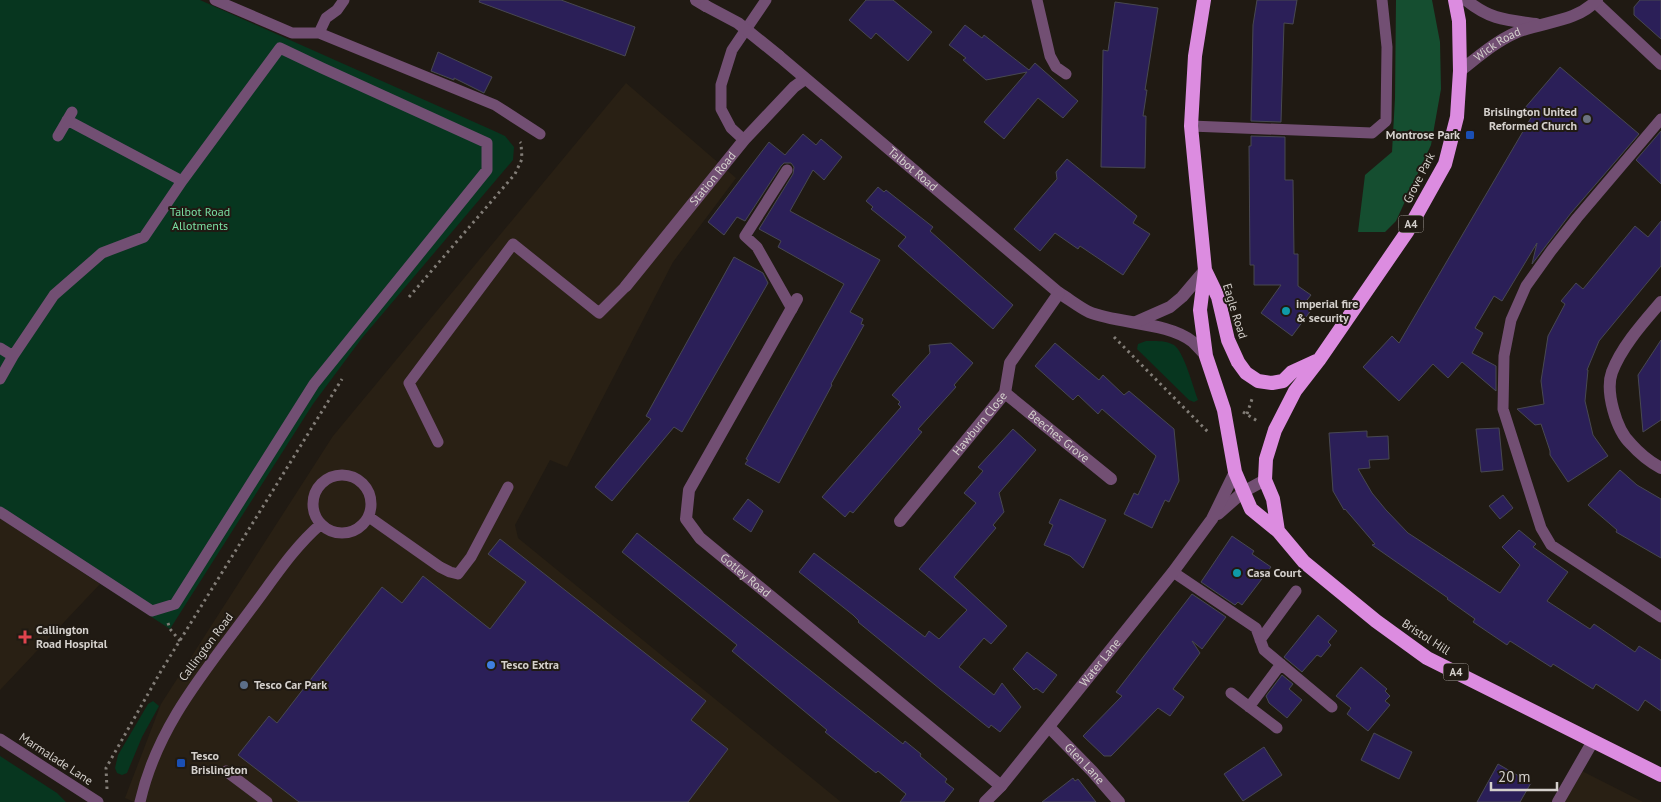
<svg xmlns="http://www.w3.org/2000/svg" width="1661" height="802" font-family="'PT Sans',sans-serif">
  <rect width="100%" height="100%" fill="#201a13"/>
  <path fill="#292014" d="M626 83 736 178 673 262 567 467 550 460 515 525 518 538 841 802H134L125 798 161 704 333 436Z
    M0 518 100 584 0 690Z
    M1582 771 1643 802H1563Z"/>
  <path fill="#07361f" d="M0 0H200L492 130 505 136 514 147 513 160 362 338 313 404 170 629 0 518Z
    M1146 341C1155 341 1166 340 1174 345 1184 352 1193 387 1198 400L1194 402 1189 400 1137 349 1138 344Z
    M153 701 159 706 142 737 127 773 122 775 117 773 115 768 118 755 148 704Z
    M0 756 57 793 66 802H0Z"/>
  <path fill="#154e30" d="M1396 0H1432L1440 42 1441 89 1431 145 1396 221 1385 232H1358L1365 175 1392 152 1395 98Z"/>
  <path fill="#2b1f58" stroke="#484851" d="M480 0H561L635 27 625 56 479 2Z
    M866 0H893L932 32 908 61 876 33 871 39 849 20Z
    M1257 0H1297L1293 24 1284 23 1281 122 1251 121 1253 25Z
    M1640 0H1661V39L1634 15V7Z
    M1115 2 1158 8 1145 90H1147L1143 116H1146L1145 168 1101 167 1103 50 1108 51Z
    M965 25 982 38 984 35 1029 70 1035 63 1078 101 1063 118 1038 98 1004 139 984 122 1027 72 986 80 963 60 966 58 949 45Z
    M438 52 492 77 484 93 454 78V80L431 71Z
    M1560 67 1639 134 1571 213 1532 264 1537 243 1502 301 1494 296 1475 328 1483 333 1472 353 1496 366V391L1462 362 1448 378 1433 364 1399 401 1363 367 1392 336 1399 343 1532 116 1524 109Z
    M1661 131V184L1636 160Z
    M803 134 816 145 821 139 842 157 824 180 813 170 790 211 880 260 850 312 863 319 861 324 864 325 831 384 832 385 779 483 745 464 748 460 746 459 844 284 778 247 781 241 759 229 793 174 794 167 791 163H784L781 166 745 221 737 217 724 235 708 222 769 142 785 155Z
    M1251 136 1285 137V180H1293L1294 254H1298V286L1311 295 1304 304 1312 309 1292 336 1261 313 1281 285H1254V265H1250L1249 146H1251Z
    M1067 159 1137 216 1133 223 1150 234 1123 275 1080 246 1078 249 1055 233 1040 251 1014 229 1057 179 1056 172Z
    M878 187 884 192 886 190 933 227 930 231 1013 305 993 329 898 246 906 237 871 209 873 207 866 201Z
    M1661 221V266L1599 341 1587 370H1588L1585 401 1593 435 1608 456 1568 482 1550 455V451L1541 424 1535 425 1517 409 1544 404 1541 381 1548 336 1565 304 1561 301 1576 283 1583 289 1635 226 1648 237Z
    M734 257 763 273 768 283 682 432 674 427 612 501 595 487 651 419 646 416Z
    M1661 340V420L1643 432 1638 375Z
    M951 343 973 363 954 385 956 387 918 429 922 432 853 513 850 511 845 517 822 497 901 407 898 404 900 402 892 395 930 353 929 345Z
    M1055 343 1099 380 1103 375 1124 395 1129 391 1174 429 1179 481 1169 502 1165 500 1152 528 1124 514 1134 493 1138 495 1156 456 1102 409 1098 414 1078 395 1073 400 1035 366Z
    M1499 428 1503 470 1481 472 1476 429Z
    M1013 429 1036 450 999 493 1004 512 993 525 996 528 954 577 1007 626 991 644 984 638 959 667 994 695 1002 683 1021 707 1000 732 991 725 989 728 940 689 858 622 859 621 853 615 799 572 814 553 925 637 929 631 939 639 967 610 919 569 976 503 964 493 983 471 978 467Z
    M1367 431V437L1388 436 1389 459 1369 460 1370 468 1358 469 1372 493 1386 510 1408 533 1500 593 1520 565 1502 547 1519 530 1536 544 1533 547 1568 572 1547 601 1590 629 1594 624 1635 652 1639 646 1661 660V711L1645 700 1638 711 1596 684 1593 689 1553 664 1551 667 1510 641 1507 645 1473 622 1475 619 1447 599 1448 598 1372 545 1375 544 1345 509 1344 510 1333 491 1329 433Z
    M1620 470 1637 485 1661 499V558L1616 532 1617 530 1588 505Z
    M1503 495 1513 508 1500 519 1489 506Z
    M748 499 763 511 751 532 733 519Z
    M1060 499 1106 520 1083 568 1070 556 1044 545 1053 525 1049 523Z
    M637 533 903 744 905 741 921 754 920 756 947 779 945 782 954 789 944 802H900L906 794 878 771 876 773 825 732 827 730 732 651 737 645 622 552Z
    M1232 536 1254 551 1252 554 1271 567 1242 605 1238 602 1235 605 1201 582Z
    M500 539 706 701 691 720 728 749 688 802H299L238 755 269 716 277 723 382 587 402 603 423 576 490 629 526 582 488 554Z
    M1192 594 1226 617 1202 649 1192 641 1200 653 1173 689 1184 697 1170 716 1158 708 1111 756H1104L1083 736 1122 696 1116 692Z
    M1318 615 1337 631 1328 642 1331 645 1321 657 1317 655 1302 672 1284 657Z
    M1027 652 1057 675 1043 693 1036 688 1034 690 1013 669Z
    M1361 667 1387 689 1385 691 1390 696 1385 701 1390 705 1368 731 1347 714 1351 708 1336 696Z
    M1282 675 1293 684 1289 689 1302 700 1287 718 1269 703 1266 696Z
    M1374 733 1412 752 1399 779 1361 760Z
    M1264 747 1282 775 1243 801 1224 774Z
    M1498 764 1531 783 1520 802H1477Z
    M1073 778 1075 781 1078 779 1096 802H1042Z"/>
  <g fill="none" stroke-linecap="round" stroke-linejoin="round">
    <path stroke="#827d77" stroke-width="3" stroke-dasharray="2.5 4" stroke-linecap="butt" d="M409 297 515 174 522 159 521 143 520 142
      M1114 337 1210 434
      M1243 412 1259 422
      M1247 414 1253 396
      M168 623 170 629 180 641
      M107 789 106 768 161 671 342 379"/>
    <path stroke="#724f73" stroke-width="11" d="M215 0 292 33H319L495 105 540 134
      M1037 0 1050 56 1056 67 1066 74
      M319 33 326 18 337 10 344 0
      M1661 119 1577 218 1551 251 1526 286 1511 320 1504 356 1503 409 1541 528 1551 545 1661 617
      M67 120 182 181
      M1191 126 1372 133 1386 121 1387 47 1382 0
      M58 136 72 112
      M744 140 731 128 721 109V85L732 50 766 0
      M787 170 745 236 757 247 792 309
      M0 348 13 356
      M0 379 13 356 54 295 102 253 144 237 182 181 280 48 322 68 487 143V170L314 384 175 604 152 611 0 512
      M438 442 409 383 513 244 599 313 626 286
      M313 504a29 29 0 1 1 58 0a29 29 0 1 1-58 0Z
      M369 517 440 567 450 572 458 574 471 557 508 487
      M1173 572 1256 628 1264 650 1332 707
      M1260 640 1296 591
      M1231 693 1277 728
      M1249 707 1281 664
      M0 739 98 802
      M226 771 267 802
      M140 802C157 726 206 670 251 609 273 580 293 548 321 524"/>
    <g stroke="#724f73" stroke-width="12">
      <path d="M696 0 706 6"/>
      <path d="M1595 2 1661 64"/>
      <path id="s1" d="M779 56 1059 293C1069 299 1079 307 1089 312 1118 324 1169 322 1193 342 1197 346 1202 351 1206 356"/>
      <path id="s2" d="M626 286 744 140 794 87 805 79"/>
      <path id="s3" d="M797 299 689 490 686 519 700 538 1001 786"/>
      <path d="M1661 302C1643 323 1622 346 1612 372 1605 391 1616 430 1631 444 1639 453 1650 462 1661 468"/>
      <path d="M1136 322 1170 307 1182 297 1205 270"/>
      <path id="s4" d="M1005 393 1111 479"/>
      <path d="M1218 514 1243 492 1265 480"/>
      <path id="s5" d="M900 521 1005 393 1010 363 1059 293"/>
      <path id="s6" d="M1049 727 1092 771 1119 802"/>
      <path id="s7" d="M985 802 1001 786 1173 572 1212 519 1235 472"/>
      <path d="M1558 802 1593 741"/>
    </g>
    <g stroke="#724f73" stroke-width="12">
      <path d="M1466 0C1491 20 1506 20 1536 24"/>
      <path id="s8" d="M1460 71C1478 57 1495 42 1515 33 1543 21 1575 23 1597 0"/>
    </g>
    <path stroke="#dc8ce0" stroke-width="14" d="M1204 0 1195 56 1191 126 1205 270 1200 310 1206 356 1224 410 1235 472 1251 509 1278 531 1304 562 1376 621 1427 658 1661 775
      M1205 270 1218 297 1228 340 1238 362 1246 373 1258 381 1272 383 1283 381 1292 372 1316 361
      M1278 531 1273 499 1265 480 1266 459 1275 430 1295 391 1319 360 1407 232 1445 164 1457 117 1460 71 1459 21 1455 0"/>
    <path stroke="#724f73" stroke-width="12" d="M706 6 738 23 779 56"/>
  </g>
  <circle fill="#6b7280" stroke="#201a13" stroke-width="2" cx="1587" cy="119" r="5"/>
  <g fill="#1a4fb4" stroke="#201a13" stroke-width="2">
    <rect x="1465" y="130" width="10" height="10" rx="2.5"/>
    <rect x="176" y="758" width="10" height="10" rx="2.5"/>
  </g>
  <g fill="#0f9aa8" stroke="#201a13" stroke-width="2">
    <circle cx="1286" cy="311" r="5"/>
    <circle cx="1237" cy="573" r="5"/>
  </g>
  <path fill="#e0444e" stroke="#201a13" stroke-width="2" d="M22.5 629.5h5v5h5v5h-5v5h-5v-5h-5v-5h5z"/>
  <circle fill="#3f7fe0" stroke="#201a13" stroke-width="2" cx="491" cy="665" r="5"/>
  <circle fill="#5c6f8a" stroke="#201a13" stroke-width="2" cx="244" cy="685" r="5"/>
  <g text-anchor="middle" stroke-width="4" stroke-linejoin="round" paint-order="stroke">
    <g fill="#201a13" stroke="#9e9994" stroke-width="1">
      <rect x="1398.5" y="215.5" width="25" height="17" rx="4"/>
      <rect x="1443.5" y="663.5" width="25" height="17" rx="4"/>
    </g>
    <g font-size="11" font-weight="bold" fill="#d4d0cc">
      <text x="1411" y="228">A4</text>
      <text x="1456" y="676">A4</text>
    </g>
    <g font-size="12" fill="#d4d0cc" stroke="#201a13">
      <text dy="4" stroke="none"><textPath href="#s8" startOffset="46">Wick Road</textPath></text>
      <text dy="4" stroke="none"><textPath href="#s1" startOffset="175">Talbot Road</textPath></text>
      <text transform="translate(1419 178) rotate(-63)" y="4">Grove Park</text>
      <text dy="4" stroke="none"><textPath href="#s2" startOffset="138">Station Road</textPath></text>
      <text transform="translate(1235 311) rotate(73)" y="4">Eagle Road</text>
      <text dy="4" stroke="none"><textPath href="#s5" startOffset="126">Hawburn Close</textPath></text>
      <text dy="4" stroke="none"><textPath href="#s4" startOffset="69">Beeches Grove</textPath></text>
      <text dy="4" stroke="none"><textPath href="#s3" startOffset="331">Gotley Road</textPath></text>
      <text transform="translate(1426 637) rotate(33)" y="4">Bristol Hill</text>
      <text transform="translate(206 647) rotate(-53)" y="4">Callington Road</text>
      <text dy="4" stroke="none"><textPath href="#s7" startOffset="181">Water Lane</textPath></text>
      <text transform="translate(56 759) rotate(33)" y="4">Marmalade Lane</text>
      <text dy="4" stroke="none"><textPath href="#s6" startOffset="51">Glen Lane</textPath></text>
    </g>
    <g font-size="12" font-weight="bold" fill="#d4d0cc" stroke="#201a13" text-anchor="start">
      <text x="1577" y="116" text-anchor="end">Brislington United<tspan x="1577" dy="14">Reformed Church</tspan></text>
      <text x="1460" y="139" text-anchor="end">Montrose Park</text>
      <text x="1296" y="308">imperial fire<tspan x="1296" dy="14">&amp; security</tspan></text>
      <text x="1247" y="577">Casa Court</text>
      <text x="36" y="634">Callington<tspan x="36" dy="14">Road Hospital</tspan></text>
      <text x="501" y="669">Tesco Extra</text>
      <text x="254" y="689">Tesco Car Park</text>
      <text x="191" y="760">Tesco<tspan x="191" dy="14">Brislington</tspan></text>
    </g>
    <g font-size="12" fill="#7adfa3" stroke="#201a13">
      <text x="200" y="216">Talbot Road<tspan x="200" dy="14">Allotments</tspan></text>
    </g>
  </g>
  <path d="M1491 782v8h66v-8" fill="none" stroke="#d4d0cc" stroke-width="2.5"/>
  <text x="1498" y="782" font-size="15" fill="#d4d0cc" stroke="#201a13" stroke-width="4" paint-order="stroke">20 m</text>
</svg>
